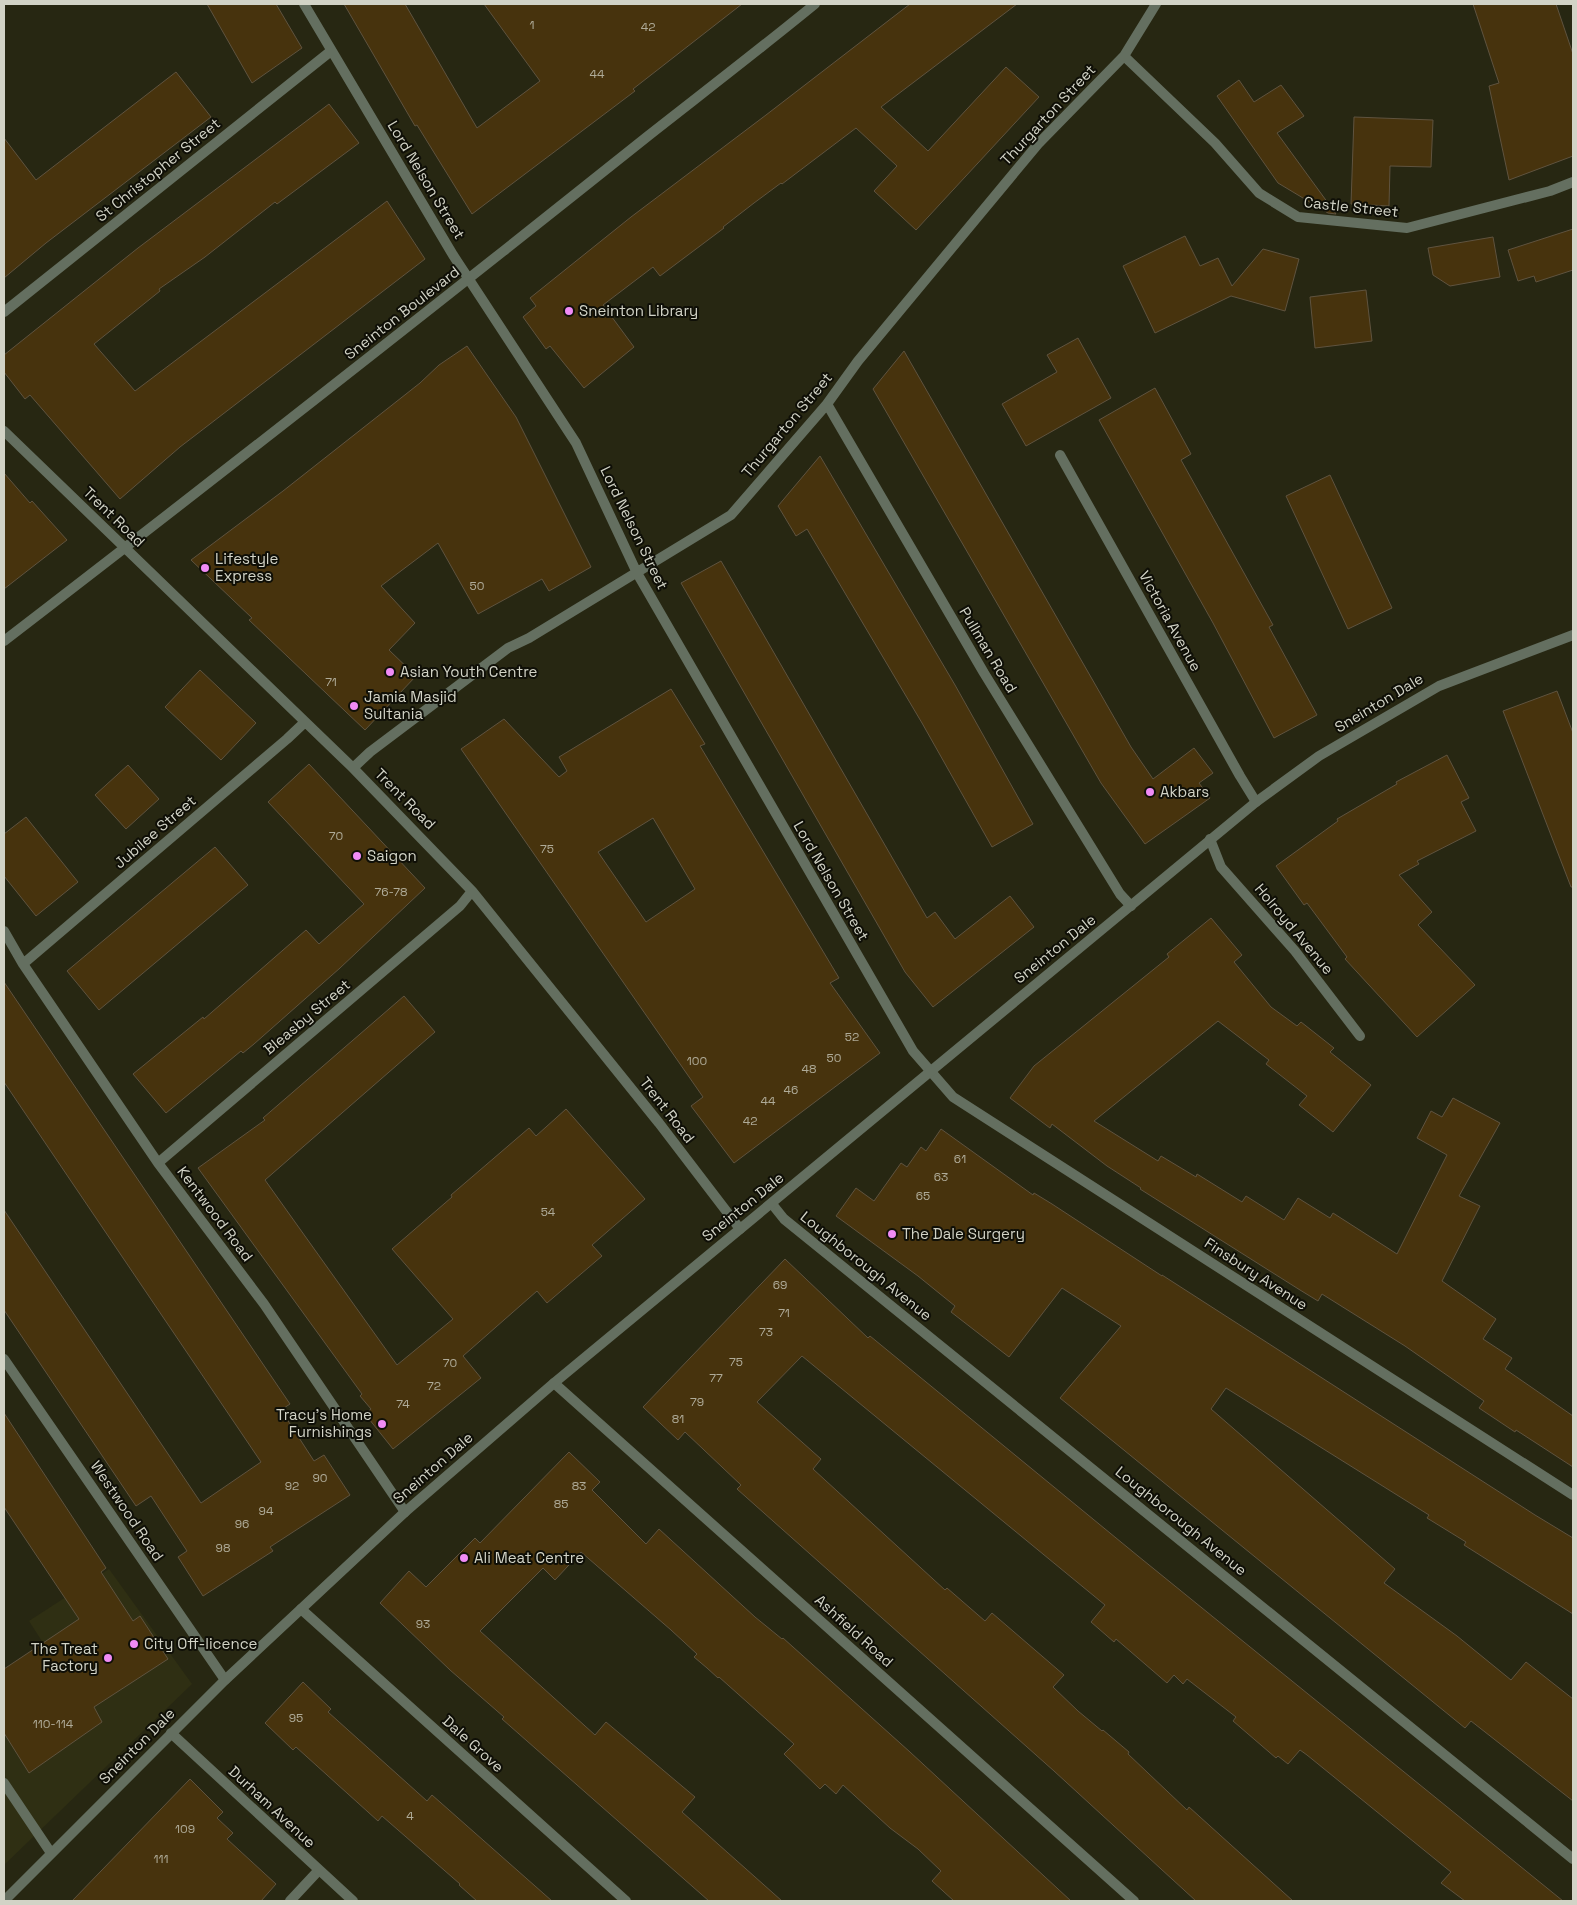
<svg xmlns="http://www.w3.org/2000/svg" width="1577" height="1905" font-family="'Space Grotesk',sans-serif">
  <rect width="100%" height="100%" fill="#272712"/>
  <path fill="#2f2f13" d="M109 1569 192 1684 4 1865V1678L47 1649 29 1621Z"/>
  <path fill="#47330d" stroke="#5f533f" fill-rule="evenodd" d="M207 4H276L302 48 252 83Z
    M344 4H405L477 128 540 81 484 4H742L633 89 635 91 472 214 417 125 415 126Z
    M910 4H1017L881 107 928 151 1006 67 1039 97 916 230 874 191 897 166 856 128 782 184 781 183 754 203 723 227 724 228 660 276 653 267 603 305 634 347 584 388 550 346 546 349 523 317 536 306 530 298 631 217 766 115Z
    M1473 4H1556L1573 54V156L1509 180 1489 86 1499 83Z
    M176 72 211 117 46 243 4 278V138L36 180Z
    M1239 80 1254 102 1281 85 1304 116 1277 133 1336 214 1328 213 1278 183 1217 96Z
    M329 104 359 143 277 204 275 202 205 257 159 289 160 291 94 344 135 391 387 201 425 259 180 447 120 499 30 395 25 399 4 372V355L138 248Z
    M1354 117 1433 120 1431 167 1390 166 1389 206 1351 204Z
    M1573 229V270L1536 282 1534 276 1518 281 1508 250Z
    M1185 236 1200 266 1218 258 1232 286 1263 249 1299 259 1285 311 1231 296 1155 333 1123 266Z
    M1493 237 1500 277 1450 286 1433 275 1428 248Z
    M1366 290 1372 341 1315 348 1310 297Z
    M1078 338 1111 398 1026 446 1002 404 1057 372 1047 355Z
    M467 346 516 417 591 567 549 591 542 579 478 614 438 543 381 586 415 623 389 650 416 676 365 730 249 620 252 618 191 560 283 491 420 383 439 365Z
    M904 351 1131 747 1153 779 1194 748 1213 773 1199 783 1210 798 1145 844 1101 783 873 389Z
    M1155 388 1191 454 1181 460 1273 625 1269 627 1317 715 1274 738 1213 623 1099 420Z
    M820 456 955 685 1033 824 992 847 922 723 807 529 796 536 778 506Z
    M4 473 30 503 32 501 67 540 4 589Z
    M1330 475 1392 608 1348 629 1286 496Z
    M721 561 927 918 935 912 955 939 1010 896 1034 927 933 1007 905 972 681 583Z
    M200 670 256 723 221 760 165 707Z
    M671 689 705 744 700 746 839 978 830 983 880 1053 734 1163 691 1106 703 1097 461 749 504 719 559 777 567 771 559 757ZM653 818 695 889 646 922 598 852Z
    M1557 691 1573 733V887H1571L1503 711Z
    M1447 755 1469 798 1461 802 1476 831 1417 861 1419 864 1399 875 1432 912 1418 925 1475 985 1417 1037 1345 959 1347 957 1307 903 1304 905 1276 866 1338 821 1337 819 1397 784 1396 782Z
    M309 764 425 888 340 968 254 1044 243 1053 241 1051 166 1113 133 1074 203 1017 204 1019 306 930 319 944 364 904 268 802Z
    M128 765 159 799 126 829 95 795Z
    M26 817 78 882 36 916 4 876V834Z
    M215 847 248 885 99 1010 67 971Z
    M1211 918 1242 955 1234 962 1271 1007 1297 1026 1301 1022 1334 1048 1330 1052 1371 1085 1333 1132 1299 1105 1307 1096 1266 1064 1269 1060 1218 1021 1094 1121 1158 1161 1161 1156 1196 1177 1197 1174 1242 1202 1246 1196 1284 1220 1298 1198 1330 1218 1333 1213 1397 1254 1447 1155 1417 1138 1431 1111 1442 1117 1453 1098 1500 1123 1459 1196 1480 1206 1442 1281 1496 1319 1483 1339 1512 1358 1505 1369 1573 1416V1467L1516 1430 1515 1432 1479 1408 1484 1401 1405 1346 1322 1294 1318 1301 1300 1290 1140 1189 1141 1188 1107 1166 1052 1124 1050 1128 1010 1098 1034 1066 1169 957 1167 954Z
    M4 982 290 1404 281 1410 314 1461 324 1455 350 1495 270 1547 273 1551 203 1596 178 1557 187 1551 151 1496 136 1506 4 1310V1210L201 1503 261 1462 4 1082Z
    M404 996 435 1032 265 1180 397 1365 453 1319 392 1249 452 1197 451 1195 529 1128 536 1136 566 1109 645 1199 592 1245 602 1256 547 1303 537 1291 463 1356 481 1378 393 1449 365 1414 371 1409 360 1396 362 1394 198 1168 265 1120 263 1118Z
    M941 1129 1033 1195 1034 1193 1052 1204 1162 1276V1275L1535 1515 1573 1538V1614L1464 1545 1466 1542 1427 1518 1429 1515 1226 1388 1211 1409 1395 1569 1384 1583 1457 1636 1511 1680 1526 1662 1573 1699V1801L1471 1721 1465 1728 1060 1398 1121 1326 1062 1288 1009 1357 951 1312 955 1306 918 1276 836 1216 856 1188 874 1201 901 1163 907 1167 921 1147 926 1151Z
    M785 1259 868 1338 870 1336 1138 1556 1563 1901H1465L1441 1883 1451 1872 1307 1755 1300 1750 1288 1764 1278 1756 1276 1758 1233 1721 1236 1717 1187 1679 1183 1684 1174 1675 1167 1683 1116 1639 1114 1642 1091 1622 1105 1605 802 1356 757 1402 821 1459 813 1469 945 1590 947 1588 985 1621 992 1613 1064 1675 1053 1687 1078 1711 1102 1731 1103 1730 1129 1752 1128 1754 1187 1810 1189 1807 1293 1901H1196L1054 1771 737 1489 741 1485 685 1432 678 1440 643 1407Z
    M4 1413 106 1568 101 1572 133 1621 140 1616 168 1659 94 1707 102 1722 29 1773 4 1733V1669L79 1619 4 1507Z
    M569 1452 600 1482 592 1490 646 1544 659 1529 755 1617 782 1639 783 1638 910 1752 1071 1901H954L932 1881 941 1871 918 1849 890 1828 843 1785 836 1794 825 1784 820 1789 784 1754 794 1744 719 1677 718 1678 707 1668 694 1657 697 1654 671 1630 581 1552 555 1580 543 1568 480 1631 595 1735 606 1722 695 1797 682 1812 782 1901H709L502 1719 504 1717 450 1670 380 1603 409 1571 426 1587 475 1538 480 1543Z
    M303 1682 331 1709 328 1712 427 1801 432 1795 552 1901H477L459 1885 460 1884 382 1816 378 1821 296 1747 293 1750 265 1723Z
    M190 1779 223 1812 217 1818 233 1833 227 1839 276 1884 261 1901H72Z"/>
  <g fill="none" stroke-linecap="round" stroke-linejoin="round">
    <path stroke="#646f60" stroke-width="10" d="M290 1901 318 1871"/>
    <path stroke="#646f60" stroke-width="10" d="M304 4 453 255 576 443 637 573 913 1051 953 1097 1573 1495
      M1124 56 1215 143 1259 193 1298 217 1407 228 1550 191 1573 182
      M4 312 331 51
      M827 404 984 673 1120 894 1131 906
      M4 431 353 768 472 891 659 1123 740 1229
      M1060 455 1240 776 1256 802
      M4 641C220 475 435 306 648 136 704 92 760 49 815 4
      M353 768 370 752 508 648 529 638 731 515 827 404 858 361 1038 144 1124 56 1156 4
      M1210 839 1221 867 1295 951 1360 1036
      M4 931 23 964 158 1163 264 1304 405 1512
      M23 964 287 739 305 722
      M158 1163 460 906 472 891
      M772 1204 784 1219 1573 1859
      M4 1359 225 1680
      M554 1383 1134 1901
      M301 1609 626 1901
      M171 1733 353 1901
      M4 1783 51 1853"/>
    <path stroke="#646f60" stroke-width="10" d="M4 1901 225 1680 405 1512 554 1383 1256 802 1319 756 1439 686 1573 635"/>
  </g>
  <g fill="#f08bf5" stroke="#0f0f07" stroke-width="2">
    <circle cx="569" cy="311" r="5"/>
    <circle cx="205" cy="568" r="5"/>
    <circle cx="390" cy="672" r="5"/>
    <circle cx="354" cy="706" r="5"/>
    <circle cx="1150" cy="792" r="5"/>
    <circle cx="357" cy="856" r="5"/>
    <circle cx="892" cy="1234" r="5"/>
    <circle cx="382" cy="1424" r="5"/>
    <circle cx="464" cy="1558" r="5"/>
    <circle cx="134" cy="1644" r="5"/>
    <circle cx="108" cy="1658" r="5"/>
  </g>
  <g text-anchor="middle" stroke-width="4" stroke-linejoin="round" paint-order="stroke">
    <g font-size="12" fill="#afab98">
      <text x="532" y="29">1</text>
      <text x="648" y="31">42</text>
      <text x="597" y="78">44</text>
      <text x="477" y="590">50</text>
      <text x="331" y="686">71</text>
      <text x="336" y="840">70</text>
      <text x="547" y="853">75</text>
      <text x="391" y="896">76-78</text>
      <text x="852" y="1041">52</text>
      <text x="834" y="1062">50</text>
      <text x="697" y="1065">100</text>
      <text x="809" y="1073">48</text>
      <text x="791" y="1094">46</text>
      <text x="768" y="1105">44</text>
      <text x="750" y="1125">42</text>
      <text x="960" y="1163">61</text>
      <text x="941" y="1181">63</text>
      <text x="923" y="1200">65</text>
      <text x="548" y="1216">54</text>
      <text x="780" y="1289">69</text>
      <text x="784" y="1317">71</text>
      <text x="766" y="1336">73</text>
      <text x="736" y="1366">75</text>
      <text x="450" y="1367">70</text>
      <text x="716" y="1382">77</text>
      <text x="434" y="1390">72</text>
      <text x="697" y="1406">79</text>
      <text x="403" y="1408">74</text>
      <text x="678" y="1423">81</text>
      <text x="320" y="1482">90</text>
      <text x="292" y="1490">92</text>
      <text x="579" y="1490">83</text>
      <text x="561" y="1508">85</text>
      <text x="266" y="1515">94</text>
      <text x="242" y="1528">96</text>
      <text x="223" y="1552">98</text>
      <text x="423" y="1628">93</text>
      <text x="296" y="1722">95</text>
      <text x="53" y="1728">110-114</text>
      <text x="410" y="1820">4</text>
      <text x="185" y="1833">109</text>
      <text x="161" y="1863">111</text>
    </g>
    <g font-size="15" fill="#d2d3c6" stroke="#0f0f07">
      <text transform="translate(1048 115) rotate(-47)" y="5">Thurgarton Street</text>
      <text transform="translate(158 170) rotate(-39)" y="5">St Christopher Street</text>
      <text transform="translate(426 180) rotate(59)" y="5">Lord Nelson Street</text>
      <text transform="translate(1351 207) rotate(6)" y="5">Castle Street</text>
      <text transform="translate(402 313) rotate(-38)" y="5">Sneinton Boulevard</text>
      <text transform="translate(787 425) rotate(-50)" y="5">Thurgarton Street</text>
      <text transform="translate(114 517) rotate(44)" y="5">Trent Road</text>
      <text transform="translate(634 528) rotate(64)" y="5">Lord Nelson Street</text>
      <text transform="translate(1170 621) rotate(61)" y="5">Victoria Avenue</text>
      <text transform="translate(988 650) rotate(59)" y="5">Pullman Road</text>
      <text transform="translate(1379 703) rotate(-31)" y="5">Sneinton Dale</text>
      <text transform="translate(405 799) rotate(45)" y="5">Trent Road</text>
      <text transform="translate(155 832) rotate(-41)" y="5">Jubilee Street</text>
      <text transform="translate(831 881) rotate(60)" y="5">Lord Nelson Street</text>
      <text transform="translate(1294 929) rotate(50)" y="5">Holroyd Avenue</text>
      <text transform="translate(1055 949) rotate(-39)" y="5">Sneinton Dale</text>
      <text transform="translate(307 1017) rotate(-40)" y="5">Bleasby Street</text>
      <text transform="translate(667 1110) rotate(52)" y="5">Trent Road</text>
      <text transform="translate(743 1207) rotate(-39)" y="5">Sneinton Dale</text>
      <text transform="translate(215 1214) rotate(53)" y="5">Kentwood Road</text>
      <text transform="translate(866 1266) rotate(39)" y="5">Loughborough Avenue</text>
      <text transform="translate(1256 1274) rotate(33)" y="5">Finsbury Avenue</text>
      <text transform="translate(433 1468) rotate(-41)" y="5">Sneinton Dale</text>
      <text transform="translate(127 1511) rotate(56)" y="5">Westwood Road</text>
      <text transform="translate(1181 1521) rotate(39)" y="5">Loughborough Avenue</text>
      <text transform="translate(854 1631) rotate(42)" y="5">Ashfield Road</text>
      <text transform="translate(473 1744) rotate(42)" y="5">Dale Grove</text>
      <text transform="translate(137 1746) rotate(-45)" y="5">Sneinton Dale</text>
      <text transform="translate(272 1807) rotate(43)" y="5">Durham Avenue</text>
    </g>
    <g font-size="15" fill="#d2d3c6" stroke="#0f0f07" text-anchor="start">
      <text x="579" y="316">Sneinton Library</text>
      <text x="215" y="564">Lifestyle<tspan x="215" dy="17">Express</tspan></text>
      <text x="400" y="677">Asian Youth Centre</text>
      <text x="364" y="702">Jamia Masjid<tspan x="364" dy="17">Sultania</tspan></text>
      <text x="1160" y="797">Akbars</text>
      <text x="367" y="861">Saigon</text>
      <text x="902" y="1239">The Dale Surgery</text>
      <text x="372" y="1420" text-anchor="end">Tracy's Home<tspan x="372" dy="17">Furnishings</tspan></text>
      <text x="474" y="1563">Ali Meat Centre</text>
      <text x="144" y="1649">City Off-licence</text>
      <text x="98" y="1654" text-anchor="end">The Treat<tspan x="98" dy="17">Factory</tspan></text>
    </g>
  </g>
  <rect width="1577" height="1905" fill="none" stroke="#d2d3c6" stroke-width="10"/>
</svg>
